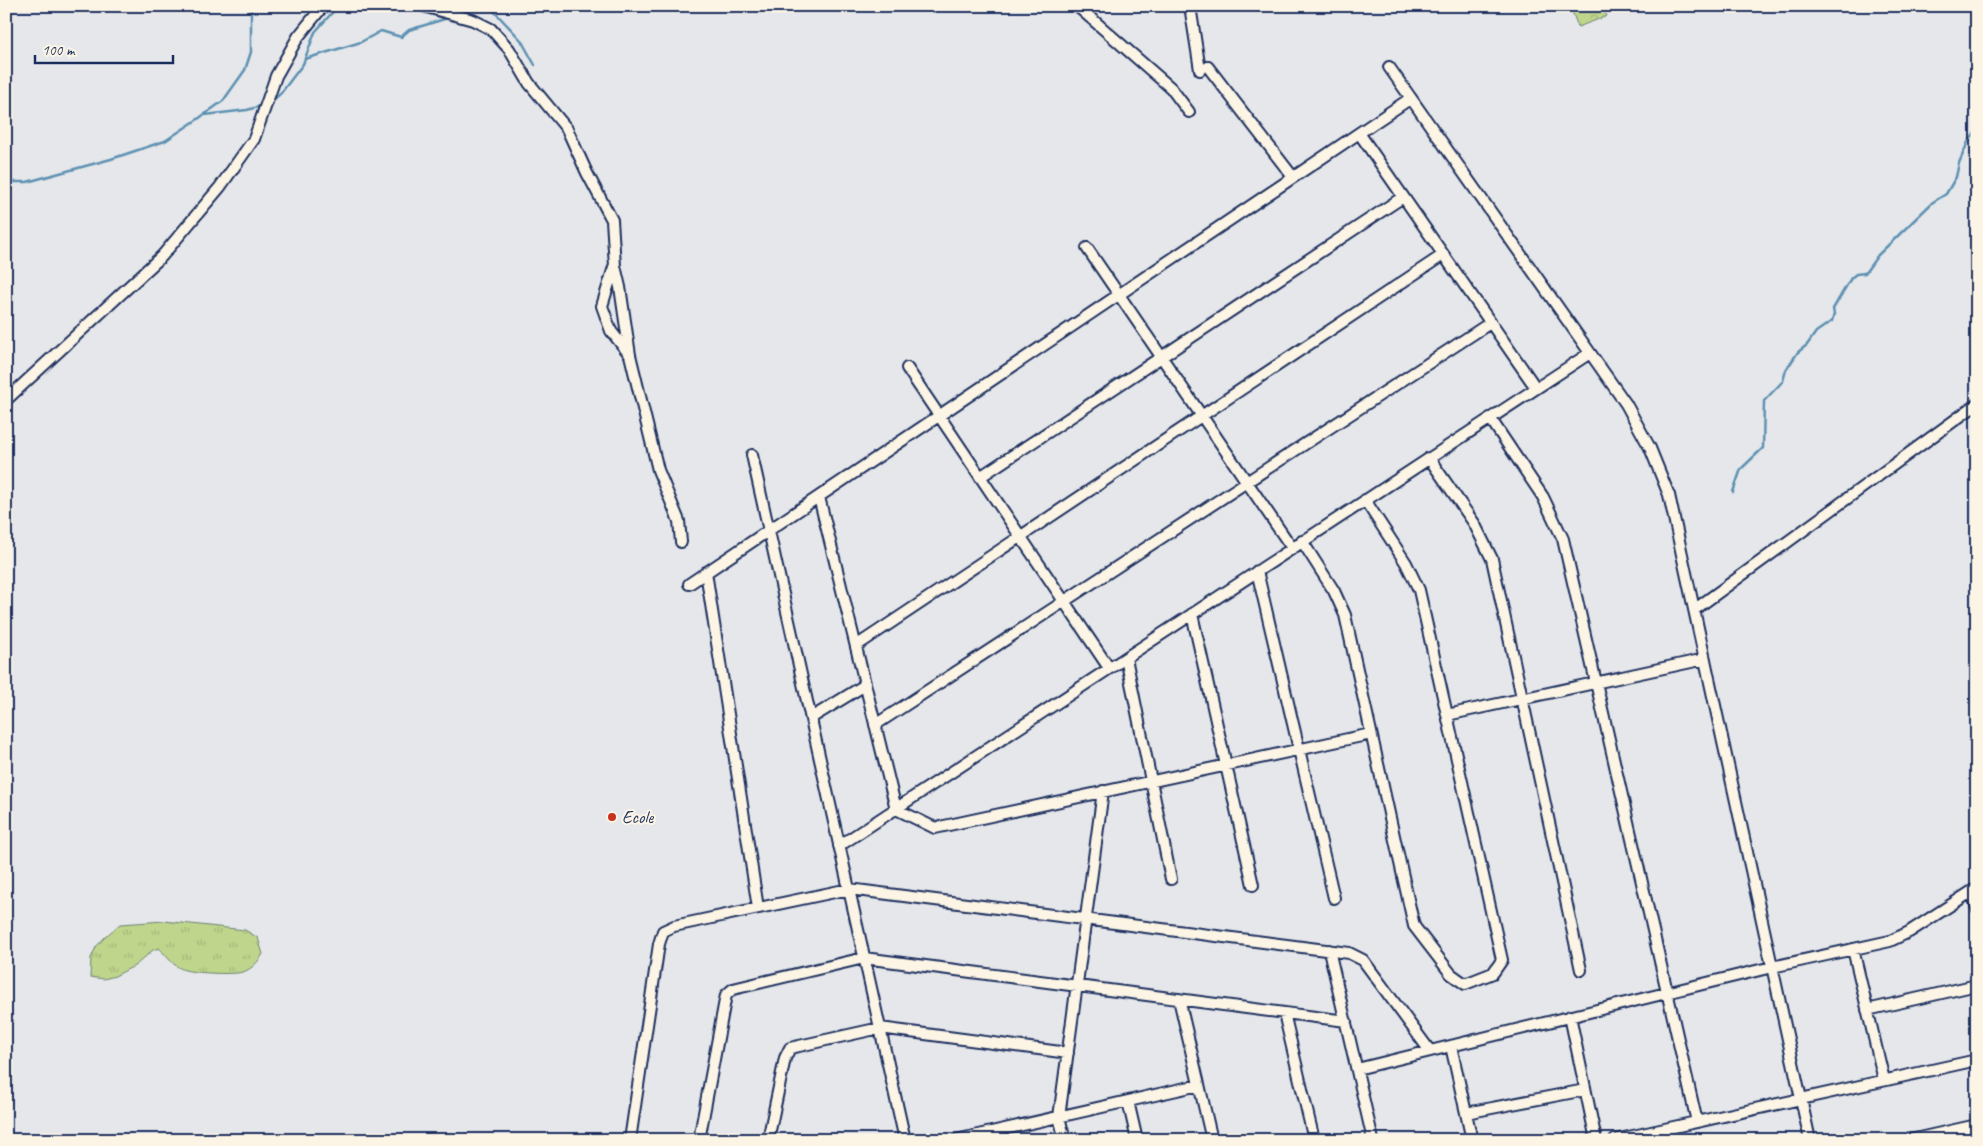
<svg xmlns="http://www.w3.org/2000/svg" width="1983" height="1146" font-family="Caveat,sans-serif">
  <defs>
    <pattern id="grass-tufts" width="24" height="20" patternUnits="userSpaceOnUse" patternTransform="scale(1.25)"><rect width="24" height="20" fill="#bed58b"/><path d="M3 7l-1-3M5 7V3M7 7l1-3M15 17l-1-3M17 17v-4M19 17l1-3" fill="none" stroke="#a3b77a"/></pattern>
    <pattern id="forest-crowns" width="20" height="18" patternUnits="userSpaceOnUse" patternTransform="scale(1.25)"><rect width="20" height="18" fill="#bed58b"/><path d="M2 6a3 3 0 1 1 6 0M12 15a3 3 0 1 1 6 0" fill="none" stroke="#a3b77a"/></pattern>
  </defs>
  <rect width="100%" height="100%" fill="#e6e7ea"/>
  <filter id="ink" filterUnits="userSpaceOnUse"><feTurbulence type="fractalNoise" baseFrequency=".02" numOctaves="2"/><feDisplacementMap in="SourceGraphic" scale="10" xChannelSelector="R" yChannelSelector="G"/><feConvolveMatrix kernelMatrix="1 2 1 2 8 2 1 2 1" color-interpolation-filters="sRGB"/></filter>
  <g filter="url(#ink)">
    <path fill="url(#grass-tufts)" stroke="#6c8274" d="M164 921 245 930 258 938 263 954C258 962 252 969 243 972 233 975 195 973 185 970 173 967 167 956 159 948L153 950 136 965 115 976 104 979 90 977 91 958 96 947 105 937 120 924Z"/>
    <path fill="url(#forest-crowns)" stroke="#6c8274" d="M1570 6H1602L1607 16 1578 27Z"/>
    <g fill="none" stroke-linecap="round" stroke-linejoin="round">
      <path stroke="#5d91b2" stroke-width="2.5" d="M488 6 492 9 521 40 535 65
        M464 13 481 6
        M305 59 361 42 381 31 401 37 409 30 451 17
        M271 102 281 93 303 64 315 32 338 6
        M205 115 247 110 261 106
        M6 182H27L111 159 165 141 198 119 223 101 245 70 251 52V6
        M1733 492 1741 469 1763 448 1764 401 1783 381 1786 370 1798 352 1807 345 1816 332 1832 321 1834 314 1833 309 1851 278 1856 274 1865 273 1878 255 1933 202 1946 194 1956 177 1959 163 1968 142 1977 131"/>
      <defs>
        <path id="minor" d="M423 6 473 20 491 29 509 49 529 83 567 129 587 173 612 220 615 266 620 287 630 355 658 470 679 521 681 542
          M1077 6 1171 88 1189 112
          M1190 6 1200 70
          M1208 67 1293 177
          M1389 67 1626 404 1650 448 1669 495 1810 1140
          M1359 133 1536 388
          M1087 248 1292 548
          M614 267 602 306 611 331 630 355
          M907 368 1109 668
          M6 400 162 256 220 187 254 139 276 76 298 37 323 6
          M1490 418 1543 497 1563 539 1697 1122
          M752 455 905 1140
          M1429 458 1474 523 1492 559 1581 970
          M980 477 1403 197
          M819 497 896 809 935 828 1371 734
          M1302 541 1334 591 1345 615 1414 926 1451 974 1465 984 1493 973 1502 960 1419 590 1406 563 1365 500
          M1257 571 1334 898
          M706 572 758 908
          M689 584 1411 98
          M1694 610 1977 404
          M1192 614 1253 885
          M856 646 1443 255
          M1126 658 1171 879
          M1447 715 1705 659
          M811 718 865 685
          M875 725 1490 323
          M839 846 1590 353
          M1972 891 1977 908
          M1853 949 1884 1080
          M1329 950 1373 1140
          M1179 999 1212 1140
          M1867 1010 1977 985
          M1284 1013 1314 1140
          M1570 1016 1596 1140
          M1451 1046 1472 1140
          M1357 1069 1772 967 1890 941 1909 932 1977 888
          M1128 1101 1137 1140
          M1466 1113 1585 1090
          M630 1140 659 944 663 931 674 926 849 889 1349 953 1363 960 1430 1051
          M699 1140 726 995 733 989 864 958 1346 1021
          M768 1140 785 1058 790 1048 880 1028 1068 1053
          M956 1140 1199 1085
          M1065 1140 1059 1117 1103 791
          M1615 1140 1977 1060
          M1910 1140 1977 1125"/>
      </defs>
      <use href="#minor" stroke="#1b2f5e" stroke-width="14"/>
      <use href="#minor" stroke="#fcf5e5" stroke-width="10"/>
    </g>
  </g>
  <circle fill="#c8321e" stroke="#fcf5e5" stroke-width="2" cx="612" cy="817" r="5"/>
  <g text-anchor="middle" stroke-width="4" stroke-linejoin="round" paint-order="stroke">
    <g font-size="18" fill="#1b2f5e" stroke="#fcf5e5" text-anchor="start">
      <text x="622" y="823">Ecole</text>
    </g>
  </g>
  <rect width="1983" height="1146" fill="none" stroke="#fcf5e5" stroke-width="25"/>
  <rect x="12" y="12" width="1958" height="1121" fill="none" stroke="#1b2f5e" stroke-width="2" filter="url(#ink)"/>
  <path d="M35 55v8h138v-8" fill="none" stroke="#1b2f5e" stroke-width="2.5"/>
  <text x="42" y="55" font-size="15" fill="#1b2f5e" stroke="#fcf5e5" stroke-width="4" paint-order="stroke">100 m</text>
</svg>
